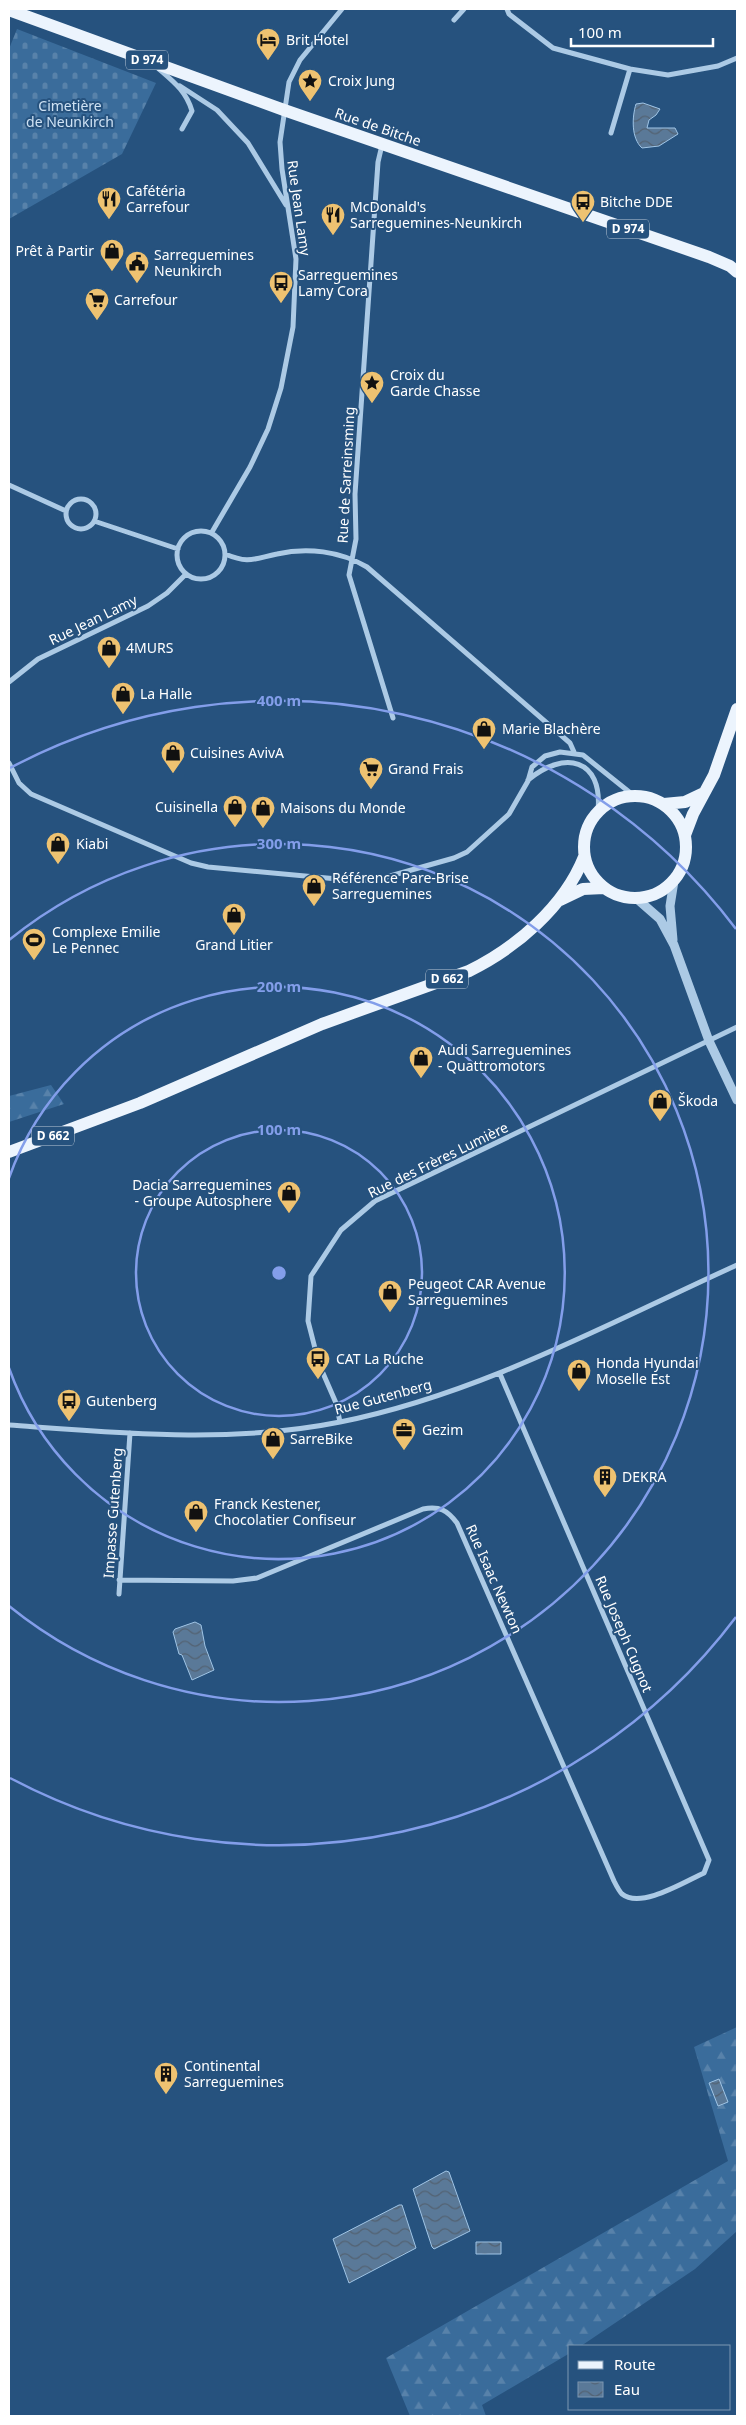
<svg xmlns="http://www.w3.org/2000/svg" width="746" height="2425" font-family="'Noto Sans',sans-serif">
  <defs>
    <pattern id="forest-firs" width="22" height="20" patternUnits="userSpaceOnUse" patternTransform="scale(1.25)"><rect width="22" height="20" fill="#3a6c9b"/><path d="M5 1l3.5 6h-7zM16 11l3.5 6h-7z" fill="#5882aa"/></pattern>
    <pattern id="cemetery-stones" width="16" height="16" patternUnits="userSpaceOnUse" patternTransform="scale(1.25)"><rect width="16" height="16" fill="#3a6c9b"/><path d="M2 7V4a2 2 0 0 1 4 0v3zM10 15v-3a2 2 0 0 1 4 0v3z" fill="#5882aa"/></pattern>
    <pattern id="water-waves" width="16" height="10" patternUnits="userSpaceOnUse" patternTransform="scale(1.25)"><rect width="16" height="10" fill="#5a7998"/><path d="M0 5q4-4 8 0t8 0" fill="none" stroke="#536272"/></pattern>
  </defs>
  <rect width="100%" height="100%" fill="#26527e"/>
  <path fill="url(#forest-firs)" d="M51 1085 64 1104 9 1122V1096Z
    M737 2027V2231L695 2269 581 2346H570V2353L482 2405 486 2416H410L386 2358 728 2161 694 2047Z"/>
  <path fill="url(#cemetery-stones)" d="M17 29 156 83 122 154 9 219V49Z"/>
  <path fill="url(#water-waves)" stroke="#a0c5e6" d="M643 103 660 109 656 115 649 120 647 128H675L678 134 659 146 642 148C631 138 632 117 636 104Z
    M195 1622 201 1625 205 1646 214 1670 192 1680 182 1655 179 1654 173 1632 175 1629Z
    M719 2079 728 2102 718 2106 709 2083Z
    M446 2171 449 2172 470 2231 434 2249 432 2247 413 2189Z
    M399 2205H402L416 2248 349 2283 333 2239Z
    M476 2242H501V2254H476Z"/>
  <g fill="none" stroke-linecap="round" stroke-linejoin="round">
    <path stroke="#accae5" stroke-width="5" d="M507 9 509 14 553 48 630 69 668 75 718 66 737 58
      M454 20 464 9
      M159 69C174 82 186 91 192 111L182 129
      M180 86 217 110 248 143 286 205
      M611 133 630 69
      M382 145 378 162 355 494 356 539 349 575 393 718
      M9 485 66 511
      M66 514a15 15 0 1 1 30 0a15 15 0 1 1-30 0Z
      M94 521 178 549
      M177 555a24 24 0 1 1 48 0a24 24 0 1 1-48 0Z
      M212 532 250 467 268 429 281 388 293 327 296 259 282 169 280 142 289 82 300 60 342 9
      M225 554C249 564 253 559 277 554 307 547 340 551 367 567L570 743 574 752
      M9 682 38 659 148 606 167 593 186 574
      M9 763 19 783 31 794 191 863 208 867 359 881 383 878 454 858 467 852 509 814 528 781 532 767 545 756 560 752 583 755 633 795
      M528 780C564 750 603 758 598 811
      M340 1422 336 1403 319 1364 308 1321 311 1276 341 1230 375 1201 737 1027
      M9 1425C119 1433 231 1444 340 1422 480 1394 609 1323 737 1265
      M119 1580 233 1581 257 1578 423 1509C440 1506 447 1510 457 1523L614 1881C616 1885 619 1891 622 1894 641 1909 684 1882 704 1873L709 1860 500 1374
      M119 1594 130 1433"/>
    <path stroke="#accae5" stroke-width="9" d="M636 898 660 919 674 945 709 1041 737 1100
      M673 940 670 906 674 881"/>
    <path stroke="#ecf4fd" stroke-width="12" d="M9 10 284 110 709 257 730 266 737 272
      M584 847a51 51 0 1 1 102 0a51 51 0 1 1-102 0Z
      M664 804 685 802 704 793
      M685 835 693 814 714 775 737 709
      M560 900 583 889 604 888
      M9 1152 140 1103 322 1024 469 971C516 948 564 907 584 857"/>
  </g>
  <g fill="none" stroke="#839eea" stroke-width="2.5">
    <circle cx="279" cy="1273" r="143"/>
    <path d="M9 1178A286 286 0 1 1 9 1368"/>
    <path d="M9 940A429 429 0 1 1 9 1606"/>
    <path d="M736 1617A572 572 0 0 1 10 1778M10 768A572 572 0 0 1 736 929"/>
  </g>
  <defs>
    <symbol id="hotel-pin" viewBox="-11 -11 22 30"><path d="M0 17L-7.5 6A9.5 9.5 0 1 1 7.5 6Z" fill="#eec271" stroke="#26527e"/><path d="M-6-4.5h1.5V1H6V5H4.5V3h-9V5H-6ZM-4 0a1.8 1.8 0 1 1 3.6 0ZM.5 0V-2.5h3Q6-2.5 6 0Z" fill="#111"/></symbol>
    <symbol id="sight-pin" viewBox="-11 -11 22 30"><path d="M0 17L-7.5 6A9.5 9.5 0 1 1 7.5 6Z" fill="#eec271" stroke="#26527e"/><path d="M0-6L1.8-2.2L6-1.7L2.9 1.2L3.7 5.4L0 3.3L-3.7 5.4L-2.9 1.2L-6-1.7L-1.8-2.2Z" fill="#111"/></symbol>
    <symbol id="restaurant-pin" viewBox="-11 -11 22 30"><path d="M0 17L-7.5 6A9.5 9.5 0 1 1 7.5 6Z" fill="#eec271" stroke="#26527e"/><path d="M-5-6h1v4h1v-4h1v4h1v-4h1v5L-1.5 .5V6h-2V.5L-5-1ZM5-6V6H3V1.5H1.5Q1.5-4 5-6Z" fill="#111"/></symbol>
    <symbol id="bus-pin" viewBox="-11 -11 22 30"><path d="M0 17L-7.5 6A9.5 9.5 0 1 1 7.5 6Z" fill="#eec271" stroke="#26527e"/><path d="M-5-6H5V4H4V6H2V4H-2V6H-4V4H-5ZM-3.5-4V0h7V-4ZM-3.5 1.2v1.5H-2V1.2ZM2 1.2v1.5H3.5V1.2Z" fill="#111"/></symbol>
    <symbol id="shop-pin" viewBox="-11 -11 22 30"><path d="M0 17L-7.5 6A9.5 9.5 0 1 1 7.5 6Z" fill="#eec271" stroke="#26527e"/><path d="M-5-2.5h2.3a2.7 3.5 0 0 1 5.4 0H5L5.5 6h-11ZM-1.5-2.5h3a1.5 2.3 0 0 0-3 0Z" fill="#111"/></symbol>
    <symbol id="civic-pin" viewBox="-11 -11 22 30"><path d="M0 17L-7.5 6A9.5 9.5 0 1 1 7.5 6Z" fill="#eec271" stroke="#26527e"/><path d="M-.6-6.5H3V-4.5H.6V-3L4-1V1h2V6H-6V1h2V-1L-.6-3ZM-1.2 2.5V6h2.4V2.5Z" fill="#111"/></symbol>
    <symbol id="supermarket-pin" viewBox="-11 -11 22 30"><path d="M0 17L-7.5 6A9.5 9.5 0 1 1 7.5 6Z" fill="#eec271" stroke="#26527e"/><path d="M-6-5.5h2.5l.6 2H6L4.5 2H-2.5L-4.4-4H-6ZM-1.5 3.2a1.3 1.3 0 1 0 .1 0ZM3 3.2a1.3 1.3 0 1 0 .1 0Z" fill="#111"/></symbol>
    <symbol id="stadium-pin" viewBox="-11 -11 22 30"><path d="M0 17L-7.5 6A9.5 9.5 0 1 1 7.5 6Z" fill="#eec271" stroke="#26527e"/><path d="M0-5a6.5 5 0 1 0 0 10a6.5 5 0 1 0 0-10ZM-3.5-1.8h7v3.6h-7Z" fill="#111"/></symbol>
    <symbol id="office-pin" viewBox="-11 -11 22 30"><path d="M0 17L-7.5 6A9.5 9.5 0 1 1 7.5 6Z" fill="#eec271" stroke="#26527e"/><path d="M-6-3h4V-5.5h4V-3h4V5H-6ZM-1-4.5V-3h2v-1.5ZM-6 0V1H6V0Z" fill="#111"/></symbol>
    <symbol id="building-pin" viewBox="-11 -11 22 30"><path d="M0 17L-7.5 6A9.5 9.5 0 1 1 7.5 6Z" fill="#eec271" stroke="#26527e"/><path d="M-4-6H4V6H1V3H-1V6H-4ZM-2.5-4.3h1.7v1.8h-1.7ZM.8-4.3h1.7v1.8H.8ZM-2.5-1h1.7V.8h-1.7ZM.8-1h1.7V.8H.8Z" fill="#111"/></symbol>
  </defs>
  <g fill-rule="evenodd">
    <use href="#hotel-pin" x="254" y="26" width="28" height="38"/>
    <use href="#sight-pin" x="296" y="67" width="28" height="38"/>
    <use href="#restaurant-pin" x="95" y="185" width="28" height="38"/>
    <use href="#bus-pin" x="569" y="188" width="28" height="38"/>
    <use href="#restaurant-pin" x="319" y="201" width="28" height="38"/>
    <use href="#shop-pin" x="98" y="237" width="28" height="38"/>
    <use href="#civic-pin" x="123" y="249" width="28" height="38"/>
    <use href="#bus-pin" x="267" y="269" width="28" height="38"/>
    <use href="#supermarket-pin" x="83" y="286" width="28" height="38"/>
    <use href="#sight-pin" x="358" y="369" width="28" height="38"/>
    <use href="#shop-pin" x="95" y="634" width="28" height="38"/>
    <use href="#shop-pin" x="109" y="680" width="28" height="38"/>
    <use href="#shop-pin" x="470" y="715" width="28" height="38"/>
    <use href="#shop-pin" x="159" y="739" width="28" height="38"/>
    <use href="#supermarket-pin" x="357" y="755" width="28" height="38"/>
    <use href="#shop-pin" x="221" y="793" width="28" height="38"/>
    <use href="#shop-pin" x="249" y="794" width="28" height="38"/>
    <use href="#shop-pin" x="44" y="830" width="28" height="38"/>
    <use href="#shop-pin" x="300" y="872" width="28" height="38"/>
    <use href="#shop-pin" x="220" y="901" width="28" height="38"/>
    <use href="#stadium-pin" x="20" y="926" width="28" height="38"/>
    <use href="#shop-pin" x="407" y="1044" width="28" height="38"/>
    <use href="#shop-pin" x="646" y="1087" width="28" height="38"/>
    <use href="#shop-pin" x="275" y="1179" width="28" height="38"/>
    <use href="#shop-pin" x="376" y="1278" width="28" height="38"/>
    <use href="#bus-pin" x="304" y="1345" width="28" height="38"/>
    <use href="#shop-pin" x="565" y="1357" width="28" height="38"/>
    <use href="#bus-pin" x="55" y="1387" width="28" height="38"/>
    <use href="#office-pin" x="390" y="1416" width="28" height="38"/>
    <use href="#shop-pin" x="259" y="1425" width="28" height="38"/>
    <use href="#building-pin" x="591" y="1463" width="28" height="38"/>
    <use href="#shop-pin" x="182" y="1498" width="28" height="38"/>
    <use href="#building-pin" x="152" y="2060" width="28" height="38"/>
  </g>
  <g text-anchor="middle" stroke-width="4" stroke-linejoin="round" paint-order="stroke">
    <g fill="#26527e" stroke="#becbd8" stroke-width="1">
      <rect x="126" y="50.5" width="42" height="19" rx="4"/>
      <rect x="607" y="219.5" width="42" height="19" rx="4"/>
      <rect x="426" y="969.5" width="42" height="19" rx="4"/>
      <rect x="32" y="1126.5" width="42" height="19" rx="4"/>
    </g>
    <g font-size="12" font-weight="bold" fill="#fff">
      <text x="147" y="64">D 974</text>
      <text x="628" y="233">D 974</text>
      <text x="447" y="983">D 662</text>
      <text x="53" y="1140">D 662</text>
    </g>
    <g font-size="14" fill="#fff" stroke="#26527e" text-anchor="start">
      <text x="286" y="45">Brit Hotel</text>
      <text x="328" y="86">Croix Jung</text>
      <text x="126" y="196">Cafétéria<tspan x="126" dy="16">Carrefour</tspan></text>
      <text x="600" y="207">Bitche DDE</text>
      <text x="350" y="212">McDonald's<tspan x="350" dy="16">Sarreguemines-Neunkirch</tspan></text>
      <text x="94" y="256" text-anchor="end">Prêt à Partir</text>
      <text x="154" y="260">Sarreguemines<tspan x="154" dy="16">Neunkirch</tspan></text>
      <text x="298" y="280">Sarreguemines<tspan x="298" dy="16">Lamy Cora</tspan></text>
      <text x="114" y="305">Carrefour</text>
      <text x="390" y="380">Croix du<tspan x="390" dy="16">Garde Chasse</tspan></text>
      <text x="126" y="653">4MURS</text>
      <text x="140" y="699">La Halle</text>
      <text x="502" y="734">Marie Blachère</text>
      <text x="190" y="758">Cuisines AvivA</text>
      <text x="388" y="774">Grand Frais</text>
      <text x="218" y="812" text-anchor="end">Cuisinella</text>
      <text x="280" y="813">Maisons du Monde</text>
      <text x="76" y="849">Kiabi</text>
      <text x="332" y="883">Référence Pare-Brise<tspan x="332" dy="16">Sarreguemines</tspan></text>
      <text x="52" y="937">Complexe Emilie<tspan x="52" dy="16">Le Pennec</tspan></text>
      <text x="234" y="950" text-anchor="middle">Grand Litier</text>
      <text x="438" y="1055">Audi Sarreguemines<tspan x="438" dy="16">- Quattromotors</tspan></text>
      <text x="678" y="1106">Škoda</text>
      <text x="272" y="1190" text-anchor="end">Dacia Sarreguemines<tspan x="272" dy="16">- Groupe Autosphere</tspan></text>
      <text x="408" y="1289">Peugeot CAR Avenue<tspan x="408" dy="16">Sarreguemines</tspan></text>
      <text x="336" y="1364">CAT La Ruche</text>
      <text x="596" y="1368">Honda Hyundai<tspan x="596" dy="16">Moselle Est</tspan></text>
      <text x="86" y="1406">Gutenberg</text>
      <text x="422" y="1435">Gezim</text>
      <text x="290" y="1444">SarreBike</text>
      <text x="622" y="1482">DEKRA</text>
      <text x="214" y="1509">Franck Kestener,<tspan x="214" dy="16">Chocolatier Confiseur</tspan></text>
      <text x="184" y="2071">Continental<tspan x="184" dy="16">Sarreguemines</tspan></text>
    </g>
    <g font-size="14" fill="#cfe2f4" stroke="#26527e">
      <text x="70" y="111">Cimetière<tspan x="70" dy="16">de Neunkirch</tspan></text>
    </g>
    <g font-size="14" fill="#fff" stroke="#26527e">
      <text transform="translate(378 127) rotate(19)" y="5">Rue de Bitche</text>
      <text transform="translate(299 208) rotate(82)" y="5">Rue Jean Lamy</text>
      <text transform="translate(346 475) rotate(-87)" y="5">Rue de Sarreinsming</text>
      <text transform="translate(93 620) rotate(-26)" y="5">Rue Jean Lamy</text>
      <text transform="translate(438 1160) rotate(-26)" y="5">Rue des Frères Lumière</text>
      <text transform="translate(383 1397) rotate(-15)" y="5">Rue Gutenberg</text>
      <text transform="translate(113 1513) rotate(-86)" y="5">Impasse Gutenberg</text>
      <text transform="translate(494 1579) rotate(66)" y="5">Rue Isaac Newton</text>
      <text transform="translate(624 1634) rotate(67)" y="5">Rue Joseph Cugnot</text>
    </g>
  </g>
  <circle cx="279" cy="1273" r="8" fill="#839eea" stroke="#26527e" stroke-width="2.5"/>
  <g font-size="15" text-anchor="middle" font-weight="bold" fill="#839eea" stroke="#26527e" stroke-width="4" stroke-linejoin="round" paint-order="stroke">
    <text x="279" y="706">400 m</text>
    <text x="279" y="849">300 m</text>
    <text x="279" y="992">200 m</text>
    <text x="279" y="1135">100 m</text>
  </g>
  <rect width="746" height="2425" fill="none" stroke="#ffffff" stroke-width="20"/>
  <rect x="568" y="2345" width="162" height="65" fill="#26527e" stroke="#7d97b2"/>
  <rect x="578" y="2361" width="25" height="8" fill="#ecf4fd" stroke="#7d97b2"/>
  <text x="614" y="2370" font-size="15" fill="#ffffff">Route</text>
  <rect x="578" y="2382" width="25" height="15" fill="url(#water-waves)" stroke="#7d97b2"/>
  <text x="614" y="2395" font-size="15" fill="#ffffff">Eau</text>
  <path d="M571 38v8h142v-8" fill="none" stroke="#ffffff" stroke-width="2.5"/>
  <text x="578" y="38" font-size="15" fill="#ffffff" stroke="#26527e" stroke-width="4" paint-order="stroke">100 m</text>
</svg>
